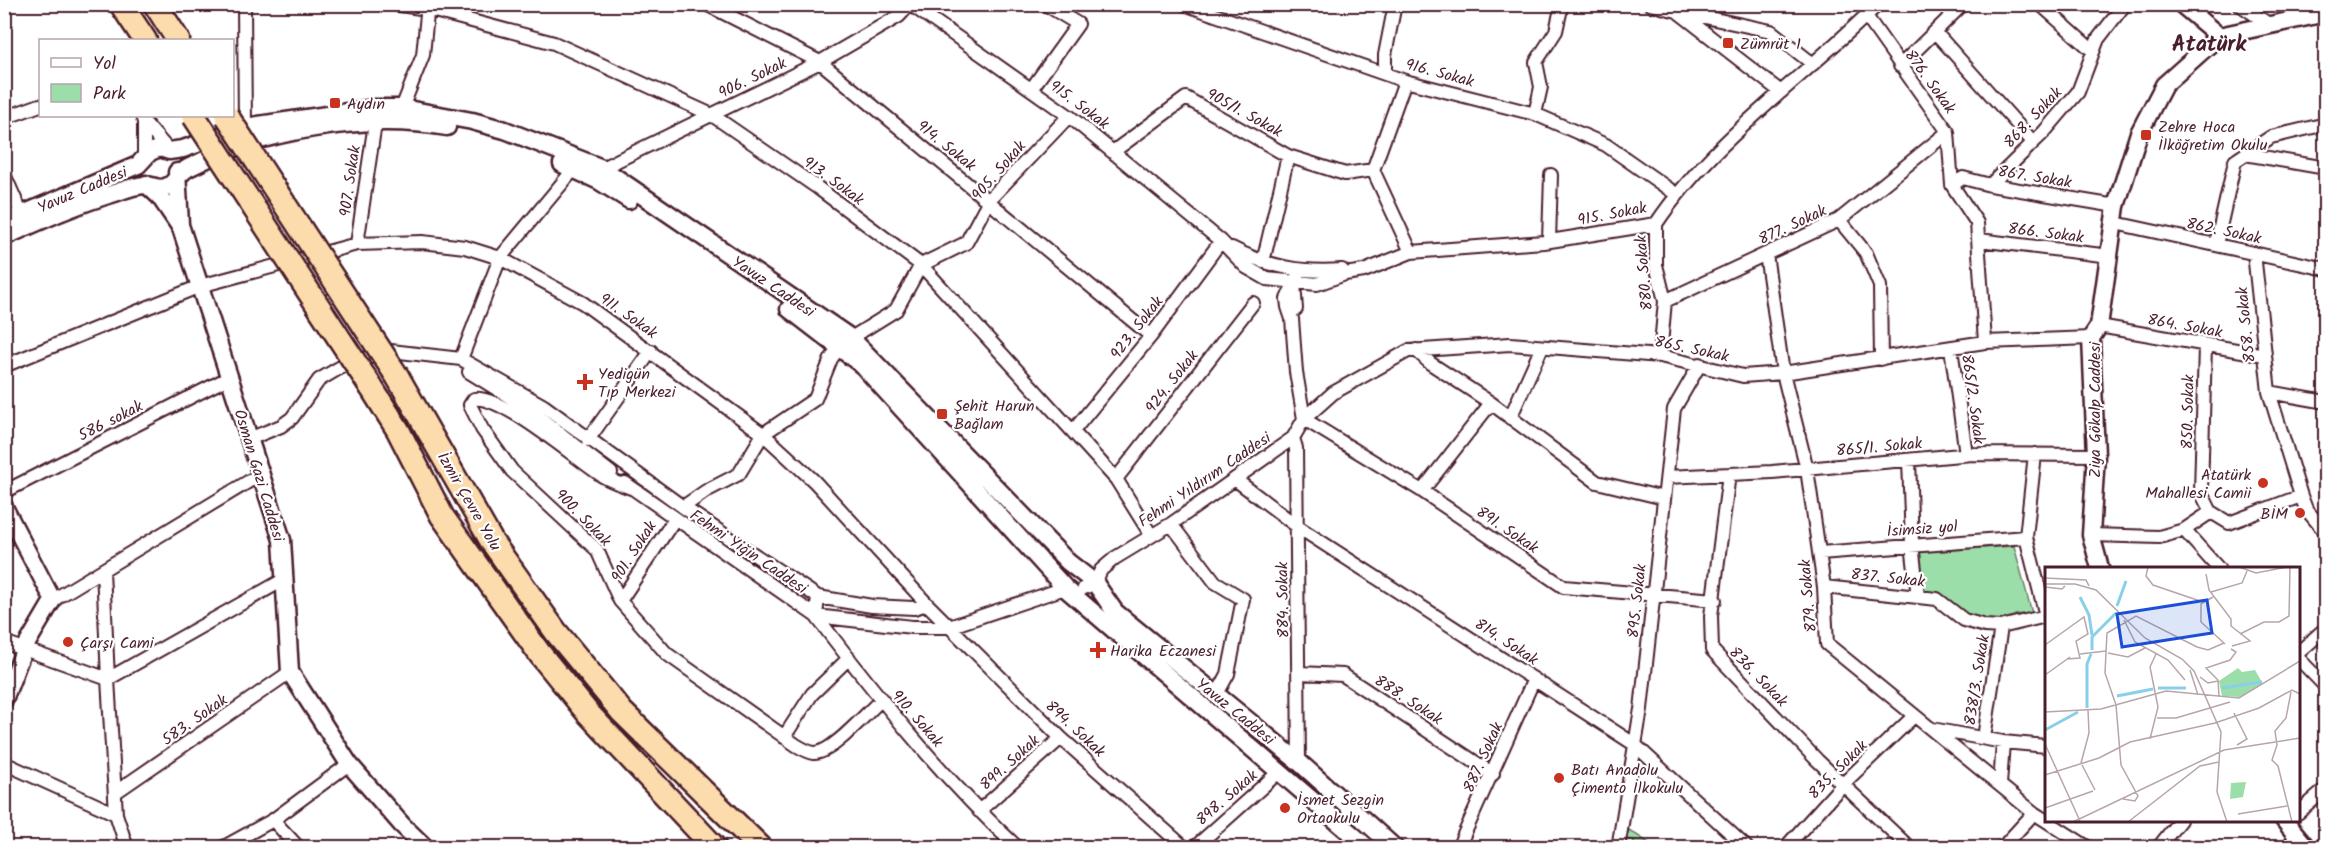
<svg xmlns="http://www.w3.org/2000/svg" width="2330" height="852" font-family="Kalam,sans-serif">
  <rect width="100%" height="100%" fill="#fff"/>
  <filter id="ink" filterUnits="userSpaceOnUse"><feTurbulence type="fractalNoise" baseFrequency=".0167" numOctaves="2"/><feDisplacementMap in="SourceGraphic" scale="12" xChannelSelector="R" yChannelSelector="G"/><feConvolveMatrix kernelMatrix="1 2 1 2 8 2 1 2 1" color-interpolation-filters="sRGB"/></filter>
  <g filter="url(#ink)">
    <path fill="#9bdea9" stroke="#727e6a" stroke-width="1.5" d="M2014 546 2032 613 2015 615 2001 625 1970 619 1924 592 1920 552Z
      M1629 830 1655 847H1633L1634 840 1626 839Z"/>
    <g fill="none" stroke-linecap="round" stroke-linejoin="round">
      <defs>
        <path id="minor" d="M244 4 245 127 249 134
          M393 4 427 9 554 43 712 115 818 188 921 265 1116 479 1151 535
          M706 4 820 62 1151 336
          M910 4 1069 116 1221 241 1246 267 1267 279 1317 284 1345 274 1364 271 1411 252 1544 242 1656 224C1712 140 1807 75 1878 4
          M1184 4 1405 81 1535 114 1606 145 1676 194
          M1650 4 1677 11 1781 92
          M2040 4 2093 51
          M2239 4 2270 25
          M1681 12 1771 31 1813 64
          M1866 16 1948 132 1952 185 1977 223 1985 342
          M1935 32 2033 142
          M1900 66 1963 4
          M1385 74V55L1395 4
          M1405 81 1373 170 1411 252
          M1032 88 1078 24 1045 4
          M402 108 423 55 428 4
          M1535 114 1541 87 1536 62 1556 31 1562 4
          M142 116 144 122V159
          M4 118 40 105
          M144 122 169 151
          M1114 151 1186 98 1288 156 1345 174 1373 170
          M2245 154 2326 168
          M602 168 820 62 899 16 910 4
          M4 174 22 215
          M1952 185 1963 178 1990 185 2116 206
          M1990 185 2044 132 2078 92 2098 39 2125 4
          M1839 220 1866 253 1880 286 1881 359
          M2115 223 2326 269
          M1656 224V265L1665 301 1660 356
          M1979 240 2110 256
          M1549 241 1551 175
          M357 244 375 123
          M2216 245 2235 161 2271 137 2326 124
          M1232 248C1268 267 1302 273 1342 270
          M2254 253 2269 392 2301 496
          M1766 254 1783 373 1807 469 1824 587 1827 644 2034 813 2089 848
          M1263 262 1288 156
          M1297 277 1287 299 1288 307 1292 319 1296 372 1304 419
          M1294 283 1296 309
          M1665 301 1839 220 1948 132
          M2099 326 2265 355
          M851 338 896 310 921 265 966 243 989 200 1069 116
          M2205 346 2201 492 2211 512
          M1951 348 1966 454
          M1416 350 1430 363 1491 403
          M461 359 500 258 574 169
          M4 366 200 286 357 244 422 242 465 247 500 258 583 303 763 434 814 481 927 604 1061 738 1185 848
          M469 372 526 407 611 473
          M2269 392 2326 402
          M1510 418 1542 347
          M1304 419 1422 491 1564 587 1715 600
          M1074 430 1151 336 1221 241
          M1293 438 1296 448 1299 762
          M249 439 281 426 292 418 319 380 346 364 391 351 461 359 544 406 683 507 818 597 872 606 914 608 927 604
          M588 440 651 351
          M2035 454 2026 537 2046 616
          M1909 460 1912 544 1918 597
          M1729 474 1711 616 1712 650 1817 760 1910 848
          M1667 477 1772 472 1972 454 2096 455
          M1116 479 1253 303
          M1236 480 1298 527 1634 744 1747 848
          M625 483 816 616 912 627H949L1065 588
          M631 488C621 484 610 481 601 475 575 458 501 394 474 399L470 405 482 429 512 471 597 550 620 601 667 654 796 745C801 748 808 752 814 753 832 754 866 713 881 700
          M1422 491 1491 403 1597 482 1664 498
          M4 492 230 377
          M683 507 706 491 739 474 763 434 815 399 831 359 840 346
          M1171 524 1215 582 1243 599 1228 674 1216 696
          M2184 530 2218 568
          M2091 535 2159 537 2184 530 2211 512 2229 523 2301 496 2306 509 2326 533
          M1820 553 2026 537
          M103 570 108 679 285 579
          M1824 587 1937 599 1964 620 1985 626 2001 627 2046 616
          M1084 588 1095 583 1101 570 1115 558 1171 524 1293 438 1304 419 1333 393 1408 351 1510 344 1660 356 1743 376 1783 373 1985 342 2091 338
          M818 597 816 616C878 697 942 778 1018 848
          M53 600 261 474
          M620 601 674 520
          M4 642 108 679 116 814 127 848
          M2298 653 2326 628
          M2298 658 2326 687
          M1300 673 1343 675 1493 774
          M1932 729 2003 742 2046 746
          M784 737 812 694 849 658
          M1984 738 2001 627
          M4 763 116 814
          M2000 785 2003 742
          M116 792 290 672
          M979 811 1061 738
          M2298 813 2326 789
          M273 820 299 848
          M222 848 273 820 349 764
          M1194 848 1280 771
          M1458 848 1534 679
          M1618 848 1641 709 1674 409 1700 364
          M1785 848 1844 783 1914 716
          M2002 848 2034 813
          M2158 848 2180 820
          M2287 848 2297 836"/>
        <path id="tertiary" d="M4 506 53 600 24 649 4 701"/>
        <path id="secondary" d="M2181 4 2219 36
          M562 164 599 181 629 200
          M177 172 180 224
          M146 184 160 197 181 228 282 540 290 672 349 764 402 825 426 848
          M4 222 138 165 150 152 160 148 169 151 183 149 245 127 375 108H402L472 121 505 130 602 168 851 338 1068 562 1095 583 1115 612 1299 762 1395 848
          M4 237C40 221 77 204 115 193 123 190 137 185 146 185 154 185 159 191 168 186 176 182 180 172 188 168 262 130 365 113 447 127
          M789 309 863 366 1065 588 1368 848
          M2100 568 2091 535 2096 455 2091 338 2099 326 2116 206 2139 133 2164 85 2219 36 2326 13
          M2284 820 2307 848"/>
        <path id="motorway" d="M121 4 145 40
          M155 4 178 40
          M397 376 492 542 556 632 622 712 761 848
          M371 387 398 430 442 516 540 654 587 712 715 848"/>
      </defs>
      <use href="#minor" stroke="#4a1f2b" stroke-width="16"/>
      <use href="#tertiary" stroke="#4a1f2b" stroke-width="20"/>
      <use href="#secondary" stroke="#4a1f2b" stroke-width="21"/>
      <use href="#motorway" stroke="#4a1f2b" stroke-width="27"/>
      <use href="#minor" stroke="#fff" stroke-width="12"/>
      <use href="#tertiary" stroke="#fff" stroke-width="15"/>
      <use href="#secondary" stroke="#fff" stroke-width="16"/>
      <use href="#motorway" stroke="#fcdcac" stroke-width="22"/>
      <defs>
        <path id="motorway-bridge" d="M194 116 371 387
          M227 116 397 376"/>
      </defs>
      <use href="#motorway-bridge" stroke="#4a1f2b" stroke-width="27" stroke-linecap="butt"/>
      <use href="#motorway-bridge" stroke="#fcdcac" stroke-width="22"/>
    </g>
  </g>
  <g fill="#c8321e" stroke="#fff" stroke-width="2">
    <rect x="1722" y="37" width="12" height="12" rx="3"/>
    <rect x="329" y="97" width="12" height="12" rx="3"/>
    <rect x="2140" y="129" width="12" height="12" rx="3"/>
    <path d="M582 373h6v6h6v6h-6v6h-6v-6h-6v-6h6z"/>
    <rect x="936" y="408" width="12" height="12" rx="3"/>
    <circle cx="2263" cy="483" r="6"/>
    <circle cx="2300" cy="513" r="6"/>
    <circle cx="68" cy="642" r="6"/>
    <path d="M1095 641h6v6h6v6h-6v6h-6v-6h-6v-6h6z"/>
    <circle cx="1559" cy="778" r="6"/>
    <circle cx="1285" cy="808" r="6"/>
  </g>
  <g text-anchor="middle" stroke-width="4.5" stroke-linejoin="round" paint-order="stroke">
    <g font-size="16" fill="#4a1f2b" stroke="#fff" text-anchor="start">
      <text x="1740" y="49">Zümrüt 1</text>
      <text x="347" y="109">Aydın</text>
      <text x="2158" y="132">Zehre Hoca<tspan x="2158" dy="18">İlköğretim Okulu</tspan></text>
      <text x="598" y="379">Yedigün<tspan x="598" dy="18">Tıp Merkezi</tspan></text>
      <text x="954" y="411">Şehit Harun<tspan x="954" dy="18">Bağlam</tspan></text>
      <text x="2251" y="480" text-anchor="end">Atatürk<tspan x="2251" dy="18">Mahallesi Camii</tspan></text>
      <text x="2288" y="519" text-anchor="end">BİM</text>
      <text x="80" y="648">Çarşı Cami</text>
      <text x="1110" y="656">Harika Eczanesi</text>
      <text x="1571" y="775">Batı Anadolu<tspan x="1571" dy="18">Çimento İlkokulu</tspan></text>
      <text x="1297" y="805">İsmet Sezgin<tspan x="1297" dy="18">Ortaokulu</tspan></text>
    </g>
    <g font-size="16" fill="#4a1f2b" stroke="#fff">
      <text transform="translate(1440 72) rotate(15)" y="6">916. Sokak</text>
      <text transform="translate(752 77) rotate(-26)" y="6">906. Sokak</text>
      <text transform="translate(1931 81) rotate(54)" y="6">876. Sokak</text>
      <text transform="translate(1080 104) rotate(37)" y="6">915. Sokak</text>
      <text transform="translate(1245 112) rotate(29)" y="6">905/1. Sokak</text>
      <text transform="translate(2032 117) rotate(-47)" y="6">868. Sokak</text>
      <text transform="translate(947 145) rotate(39)" y="6">914. Sokak</text>
      <text transform="translate(998 170) rotate(-49)" y="6">905. Sokak</text>
      <text transform="translate(2035 176) rotate(9)" y="6">867. Sokak</text>
      <text transform="translate(834 180) rotate(36)" y="6">913. Sokak</text>
      <text transform="translate(349 181) rotate(-82)" y="6">907. Sokak</text>
      <text transform="translate(82 189) rotate(-23)" y="6">Yavuz Caddesi</text>
      <text transform="translate(1612 213) rotate(-11)" y="6">915. Sokak</text>
      <text transform="translate(1792 224) rotate(-25)" y="6">877. Sokak</text>
      <text transform="translate(2224 230) rotate(12)" y="6">862. Sokak</text>
      <text transform="translate(2046 232) rotate(7)" y="6">866. Sokak</text>
      <text transform="translate(1643 273) rotate(-95)" y="6">880. Sokak</text>
      <text transform="translate(774 286) rotate(34)" y="6">Yavuz Caddesi</text>
      <text transform="translate(629 315) rotate(35)" y="6">911. Sokak</text>
      <text transform="translate(2185 325) rotate(10)" y="6">864. Sokak</text>
      <text transform="translate(2245 325) rotate(-96)" y="6">858. Sokak</text>
      <text transform="translate(1136 327) rotate(-52)" y="6">923. Sokak</text>
      <text transform="translate(1692 348) rotate(12)" y="6">865. Sokak</text>
      <text transform="translate(1171 381) rotate(-52)" y="6">924. Sokak</text>
      <text transform="translate(1974 399) rotate(82)" y="6">865/2. Sokak</text>
      <text transform="translate(2094 410) rotate(-90)" y="6">Ziya Gökalp Caddesi</text>
      <text transform="translate(2187 412) rotate(-89)" y="6">850. Sokak</text>
      <text transform="translate(110 420) rotate(-27)" y="6">586 sokak</text>
      <text transform="translate(1879 446) rotate(-5)" y="6">865/1. Sokak</text>
      <text transform="translate(260 475) rotate(73)" y="6">Osman Gazi Caddesi</text>
      <text transform="translate(1204 479) rotate(-34)" y="6">Fehmi Yıldırım Caddesi</text>
      <text transform="translate(470 501) rotate(60)" y="6">İzmir Çevre Yolu</text>
      <text transform="translate(584 517) rotate(46)" y="6">900. Sokak</text>
      <text transform="translate(1922 528) rotate(-4)" y="6">İsimsiz yol</text>
      <text transform="translate(1508 529) rotate(34)" y="6">891. Sokak</text>
      <text transform="translate(633 551) rotate(-57)" y="6">901. Sokak</text>
      <text transform="translate(749 551) rotate(34)" y="6">Fehmi Yiğin Caddesi</text>
      <text transform="translate(1888 577) rotate(6)" y="6">837. Sokak</text>
      <text transform="translate(1807 596) rotate(-95)" y="6">879. Sokak</text>
      <text transform="translate(1282 600) rotate(-91)" y="6">884. Sokak</text>
      <text transform="translate(1636 601) rotate(-84)" y="6">895. Sokak</text>
      <text transform="translate(1507 641) rotate(33)" y="6">814. Sokak</text>
      <text transform="translate(1759 676) rotate(46)" y="6">836. Sokak</text>
      <text transform="translate(1976 680) rotate(-81)" y="6">838/3. Sokak</text>
      <text transform="translate(1409 699) rotate(33)" y="6">888. Sokak</text>
      <text transform="translate(1236 711) rotate(39)" y="6">Yavuz Caddesi</text>
      <text transform="translate(918 718) rotate(49)" y="6">910. Sokak</text>
      <text transform="translate(194 719) rotate(-35)" y="6">583. Sokak</text>
      <text transform="translate(1076 728) rotate(43)" y="6">894. Sokak</text>
      <text transform="translate(1482 757) rotate(-66)" y="6">887. Sokak</text>
      <text transform="translate(1009 762) rotate(-42)" y="6">899. Sokak</text>
      <text transform="translate(1837 769) rotate(-45)" y="6">835. Sokak</text>
      <text transform="translate(1226 797) rotate(-41)" y="6">898. Sokak</text>
    </g>
    <g font-size="22" font-weight="bold" fill="#4a1f2b" stroke="#fff">
      <text x="2209" y="51">Atatürk</text>
    </g>
  </g>
  <g transform="translate(2045 567)">
    <rect width="255" height="255" fill="#fff"/>
    <path d="M193 101 197 105 210 103 218 117 195 130 177 129 174 114ZM201 215 198 230 185 232 186 216Z" fill="#9bdea9"/>
    <path fill="none" stroke="#88cfe9" stroke-width="3" d="M35 30 44 48 47 68M72 39 81 14M47 83V70L71 46M113 121H141M177 121 217 115M72 129 108 122M42 141V97L46 87M0 163 33 145"/>
    <path fill="none" stroke="#b7a5aa" stroke-width="1.5" d="M103 0 101 9 108 18 158 35M194 0 211 6 242 0M161 7 164 23 186 52V59L205 74 187 79M0 11 41 13 44 19M0 17H30L51 23 100 71 137 92 149 104 176 165 172 225 182 255M0 20 17 22 20 19M166 25 197 16 202 4M168 30 156 37V55L180 77M79 53 90 75 123 93 140 113M195 67 219 55H234L244 49 245 0M0 78 39 50 43 67 31 74 35 91 22 92M63 86 83 90 100 81M35 87 61 84M145 103 153 128M0 108 25 90M155 110 163 116 173 114M246 125 241 151 230 164 232 178 227 193 233 199 247 255M174 129 173 113 161 101 185 93 191 85 186 82M0 145 56 142 121 124 194 131 255 94M189 146 202 172 192 178M112 151H132M131 151 185 135M105 172 113 140 105 100 111 87M0 177 35 254M36 196 44 166 43 143M37 198 50 223M0 208 54 191 85 175 170 156 214 141 247 123 255 127M78 232 90 234 93 229 76 198 71 138 60 106 62 66 91 49 152 80 163 83 179 76M0 241 48 224M193 247 242 239M28 255 179 183 255 171M83 255 155 199 174 195"/>
    <path fill="#1d4ed8" fill-opacity="0.15" stroke="#1d4ed8" stroke-width="3" d="M162 33 167 66 77 80 72 47Z"/>
    <rect width="255" height="255" fill="none" stroke="#4a1f2b" stroke-width="3"/>
  </g>
  <rect width="2330" height="852" fill="none" stroke="#fff" stroke-width="24"/>
  <rect x="12" y="12" width="2306" height="828" fill="none" stroke="#4a1f2b" stroke-width="2" filter="url(#ink)"/>
  <rect x="39" y="39" width="195" height="78" fill="#ffffff" stroke="#b7a5aa" stroke-width="1.5"/>
  <rect x="51" y="58" width="30" height="9" fill="#ffffff" stroke="#b7a5aa" stroke-width="1.5"/>
  <text x="93" y="69" font-size="18" fill="#4a1f2b">Yol</text>
  <rect x="51" y="84" width="30" height="18" fill="#9bdea9" stroke="#b7a5aa" stroke-width="1.5"/>
  <text x="93" y="99" font-size="18" fill="#4a1f2b">Park</text>
</svg>
